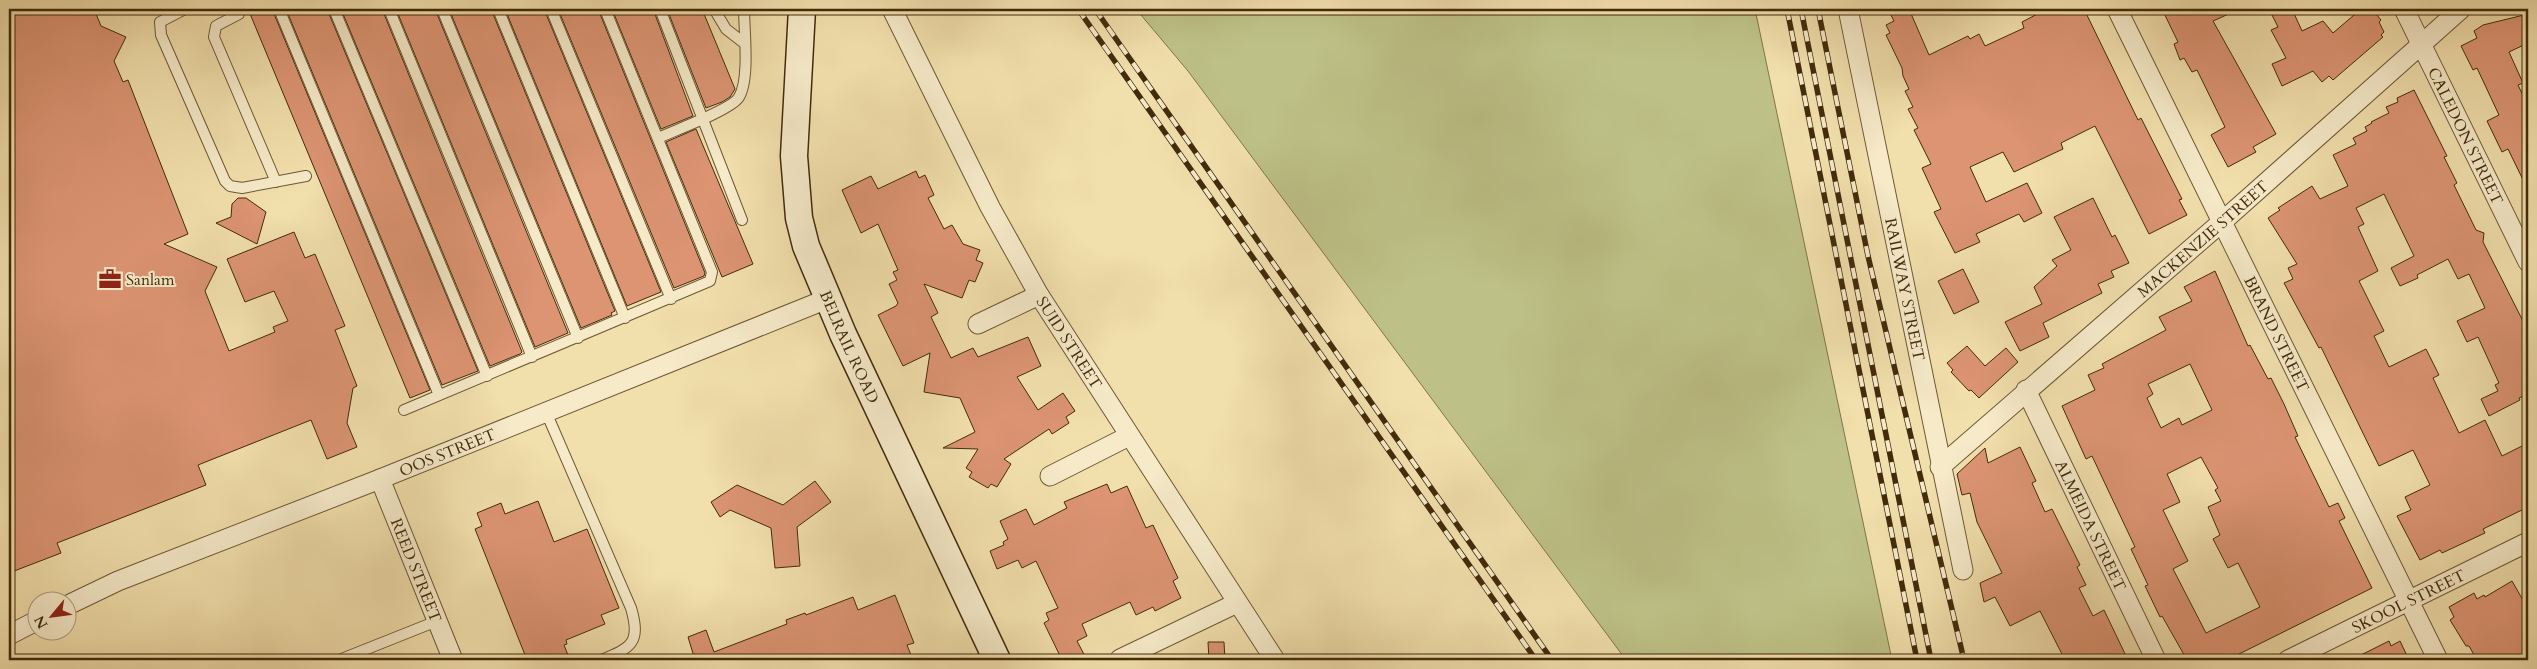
<svg xmlns="http://www.w3.org/2000/svg" width="2537" height="669" font-family="Cardo,serif">
  <rect width="100%" height="100%" fill="#f1dfac"/>
  <filter id="stains"><feTurbulence type="fractalNoise" baseFrequency=".004" numOctaves="4"/><feColorMatrix values="0 0 0 0 .2 0 0 0 0 .09 0 0 0 0 .02 0 0 0 .5 -.17"/></filter>
  <radialGradient id="worn" r=".72"><stop offset=".6" stop-color="#630" stop-opacity="0"/><stop offset="1" stop-color="#630" stop-opacity=".3"/></radialGradient>
  <path fill="#bdc187" stroke="#807649" d="M1136 9H1755L1892 660H1626L1188 71Z"/>
  <path fill="#dc9473" stroke="#422b0b" fill-rule="evenodd" d="M9 9H94L101 26 126 37 114 61 123 82 128 80 188 234 164 244 217 267 205 291 229 351 275 332 273 327 288 321 274 291 245 302 227 259 294 232 305 258 315 254 345 326 335 330 357 386 353 388 347 423 357 447 327 459 311 420 198 465 206 485 57 543 61 553 9 573Z
    M248 9H272L430 390 410 398Z
    M286 9H327L478 371 442 385Z
    M341 9H382L522 352 520 354 490 366Z
    M396 9H435L568 333 535 347Z
    M449 9H491L615 311 611 313 612 315 581 328Z
    M505 9H544L661 292 627 306Z
    M558 9H598L705 273 704 276 674 288Z
    M612 9H653L693 116 661 129Z
    M667 9H702L735 89 730 97 722 102 706 108Z
    M1888 9H1909L1929 55 1968 36 1970 39 1979 34 1985 46 2024 28 2022 22 2047 9H2084L2138 120 2141 118 2182 199 2179 200 2187 215 2149 234 2095 126 2061 143 2063 149 2014 172 2003 152 1970 167 1986 202 2027 183 2042 213 2024 222 2019 214 1976 234 1980 242 1955 253 1934 212 1941 209 1922 168 1931 164 1914 130 1918 128 1908 109 1913 107 1905 91 1909 89 1903 76 1902 68 1886 35 1890 33 1886 25 1894 21Z
    M2162 9H2240L2213 21 2276 134 2253 147 2256 152 2228 167 2211 135 2225 127 2197 70 2192 72 2184 58 2180 60 2174 44 2178 42Z
    M2269 9H2292L2302 31 2323 21 2333 33 2361 9H2372L2381 20 2379 22 2384 32 2381 35 2383 37 2333 80 2329 76 2322 82 2313 71 2282 86 2272 64 2286 58 2271 30 2278 27Z
    M2528 14V43L2509 52 2523 83 2518 85 2528 106V190L2508 149 2502 152 2487 121 2499 115 2477 68 2473 70 2461 46 2477 38 2474 31 2483 25Z
    M2414 90 2447 156 2444 157 2457 183 2454 185 2476 230 2484 233 2483 242 2528 331V394L2519 398 2520 400 2489 416 2481 399 2498 391 2495 385 2499 383 2478 337 2467 342 2457 321 2485 308 2469 274 2458 279 2448 259 2417 275 2418 278 2400 286 2391 268 2414 256 2384 194 2356 208 2364 224 2358 227 2378 271 2359 281 2384 331 2374 336 2389 367 2426 349 2439 375 2433 378 2459 433 2485 420 2502 456 2528 443V507L2483 529 2485 533 2442 553 2440 550 2420 560 2397 516 2411 510 2405 497 2430 485 2413 450 2379 466 2321 347 2319 348 2284 283 2293 279 2288 268 2297 264 2268 218 2280 210 2278 208 2312 186 2320 199 2348 186 2333 155 2356 144 2353 138 2367 131 2365 127 2372 123 2371 122 2389 113 2386 107 2398 102 2397 98Z
    M696 129 753 264 722 277 666 142Z
    M916 171 919 178 925 175 934 195 928 198 944 229 952 225 963 244 980 250 976 260 983 263 975 282 969 280 962 298 924 284 938 313 931 317 951 358 973 348 978 357 1028 337 1041 366 1017 377 1038 410 1063 393 1075 411 1066 417 1069 423 1052 434 1049 429 1004 459 1011 464 997 487 991 484 988 488 969 477 972 472 966 468 978 449 943 448 975 432 960 398 924 392 930 353 903 366 878 315 896 306 898 303 889 284 897 280 893 272 898 270 878 224 861 233 842 190 871 176 878 189Z
    M238 198H246L266 212 257 244 216 223 231 217 232 204Z
    M2093 198 2112 237 2115 235 2129 263 2111 271 2114 277 2098 284 2102 293 2043 323 2049 337 2020 351 2005 322 2042 304 2034 287 2057 266 2052 260 2071 250 2054 217Z
    M1963 269 1979 302 1954 314 1938 281Z
    M2215 271 2248 346 2250 345 2268 379 2271 378 2284 404 2298 436 2295 437 2329 507 2338 503 2345 518 2339 521 2372 588 2227 660H2187L2162 616 2160 617 2145 586 2148 585 2131 549 2135 547 2092 456 2086 459 2062 406 2095 390 2088 375 2104 368 2102 364 2166 330 2159 317 2192 301 2184 287ZM2190 364 2212 410 2182 425 2179 418 2161 428 2147 398 2153 394 2148 384ZM2201 457 2218 488 2215 490 2221 501 2208 507 2220 535 2213 539 2228 568 2238 563 2260 607 2206 633 2173 569 2188 561 2163 510 2180 502 2167 474Z
    M1967 346 1985 366 2006 348 2018 362 1979 398 1971 390 1969 391 1951 372 1953 370 1947 363Z
    M2020 447 2036 481 2032 483 2045 512 2052 509 2080 565 2077 567 2086 585 2079 588 2093 616 2104 610 2128 660H2065L2040 611 2010 626 1995 597 1984 602 1980 583 2002 573 1977 522 1970 493 1962 495 1957 474 1985 448 1988 463Z
    M815 481 831 502 797 527 800 566 775 568 771 528 730 510 720 517 711 502 737 485 783 505Z
    M1107 484 1111 493 1127 486 1146 528 1153 525 1178 578 1173 581 1181 598 1155 611 1153 607 1136 615 1130 602 1082 624 1087 636 1077 641 1087 660H1062L1044 623 1049 620 1046 613 1058 608 1036 561 1022 568 1018 560 997 569 990 551 1004 545 1003 542 1008 539 1000 521 1026 509 1034 525 1067 508 1064 502Z
    M538 501 554 542 587 529 619 608 601 615 605 624 566 640 567 644 564 645 570 660H527L475 529 482 526 477 513 501 503 505 514Z
    M2512 581 2528 609V660H2477L2469 646H2466L2450 620 2454 617 2449 607 2474 593 2477 599 2484 595 2485 597Z
    M895 595 914 643 907 645 913 660H695L688 637 706 630 714 652 787 624 786 620 805 613 806 615 853 597 858 610Z
    M2389 641 2391 646 2400 641 2409 660H2351Z
    M1208 642H1224L1225 660H1209Z"/>
  <g fill="none" stroke-linecap="round" stroke-linejoin="round">
    <defs>
      <path id="lane" d="M185 9 160 22 161 35 225 181 230 186 242 188 306 176
        M279 9 439 395
        M334 9 487 376
        M389 9 532 357
        M442 9 578 338
        M498 9 625 318
        M551 9 671 299
        M660 9 742 220
        M714 9 726 29 744 43
        M239 14 216 26 214 37 276 182
        M658 138C673 131 733 109 739 97 750 79 744 30 744 9
        M404 410 710 281 712 272 605 9
        M546 412 631 608C641 642 632 648 601 660
        M339 660 437 621"/>
      <g id="street">
        <path id="s1" d="M892 9 990 207 1039 295 1275 660"/>
        <path id="s2" d="M1848 9 1963 570"/>
        <path id="s3" d="M2117 9 2438 660"/>
        <path id="s4" d="M2404 9 2528 262"/>
        <path d="M978 324 1039 295"/>
        <path id="s5" d="M2026 390 2156 660"/>
        <path id="s6" d="M1940 467 2223 221 2461 9"/>
        <path d="M1050 476 1129 436"/>
        <path id="s7" d="M380 479 453 660"/>
        <path id="s8" d="M68 605 118 581 380 479 827 299"/>
        <path d="M9 635 38 620"/>
        <path d="M1120 659 1237 603"/>
        <path id="s9" d="M2288 660 2528 542"/>
      </g>
      <g id="secondary">
        <path id="s10" d="M802 9 794 156 799 218 806 246 843 334 997 660"/>
      </g>
    </defs>
    <use href="#lane" stroke="#6e5833" stroke-width="12"/>
    <use href="#street" stroke="#6e5833" stroke-width="21"/>
    <use href="#secondary" stroke="#422b0b" stroke-width="29"/>
    <use href="#lane" stroke="#f6eac9" stroke-width="10"/>
    <use href="#street" stroke="#f6eac9" stroke-width="19"/>
    <use href="#secondary" stroke="#f6eac9" stroke-width="26"/>
    <defs>
      <path id="rail" d="M1078 9 1536 660
        M1095 9 1552 660
        M1787 9 1917 660
        M1801 9 1931 660
        M1818 9 1868 256 1964 660"/>
    </defs>
    <use href="#rail" stroke="#422b0b" stroke-width="5.5"/>
    <use href="#rail" stroke="#f6eac9" stroke-width="4" stroke-dasharray="11" stroke-linecap="butt"/>
  </g>
  <defs>
    <symbol id="office-bare" viewBox="-9 -9 18 18"><path d="M-6-3h4V-5.5h4V-3h4V5H-6ZM-1-4.5V-3h2v-1.5ZM-6 0V1H6V0Z" fill="#8f2418" stroke="#f6eac9" stroke-width="2.5" paint-order="stroke"/></symbol>
  </defs>
  <g fill-rule="evenodd">
    <use href="#office-bare" x="94" y="263" width="32" height="32"/>
  </g>
  <g text-anchor="middle" stroke-width="4" stroke-linejoin="round" paint-order="stroke">
    <g font-size="16" fill="#422b0b" stroke="#f6eac9">
      <text dy="6" stroke="none"><textPath href="#s4" startOffset="141">CALEDON STREET</textPath></text>
      <text dy="6" stroke="none"><textPath href="#s6" startOffset="348">MACKENZIE STREET</textPath></text>
      <text dy="6" stroke="none"><textPath href="#s2" startOffset="286">RAILWAY STREET</textPath></text>
      <text dy="6" stroke="none"><textPath href="#s3" startOffset="362">BRAND STREET</textPath></text>
      <text dy="6" stroke="none"><textPath href="#s1" startOffset="378">SUID STREET</textPath></text>
      <text dy="6" stroke="none"><textPath href="#s10" startOffset="348">BELRAIL ROAD</textPath></text>
      <text dy="6" stroke="none"><textPath href="#s8" startOffset="409">OOS STREET</textPath></text>
      <text dy="6" stroke="none"><textPath href="#s5" startOffset="150">ALMEIDA STREET</textPath></text>
      <text dy="6" stroke="none"><textPath href="#s7" startOffset="98">REED STREET</textPath></text>
      <text dy="6" stroke="none"><textPath href="#s9" startOffset="134">SKOOL STREET</textPath></text>
    </g>
    <g font-size="16" fill="#422b0b" stroke="#f6eac9" text-anchor="start">
      <text x="126" y="285">Sanlam</text>
    </g>
  </g>
  <rect width="2537" height="669" fill="none" stroke="#f1dfac" stroke-width="30"/>
  <rect x="10" y="10" width="2517" height="649" fill="none" stroke="#422b0b" stroke-width="2.5"/>
  <rect x="15" y="15" width="2507" height="639" fill="none" stroke="#422b0b"/>
  <g transform="translate(52 616) rotate(241)"><circle r="24" fill="#f6eac9" stroke="#ae9e7d"/>
  <path d="M0-4L9 19L0 12L-9 19Z" fill="#8f2418"/>
  <text y="-8" font-size="14" font-weight="bold" text-anchor="middle" fill="#422b0b">N</text>
  </g>
  <rect width="100%" height="100%" filter="url(#stains)"/>
  <rect width="100%" height="100%" fill="url(#worn)"/>
</svg>
